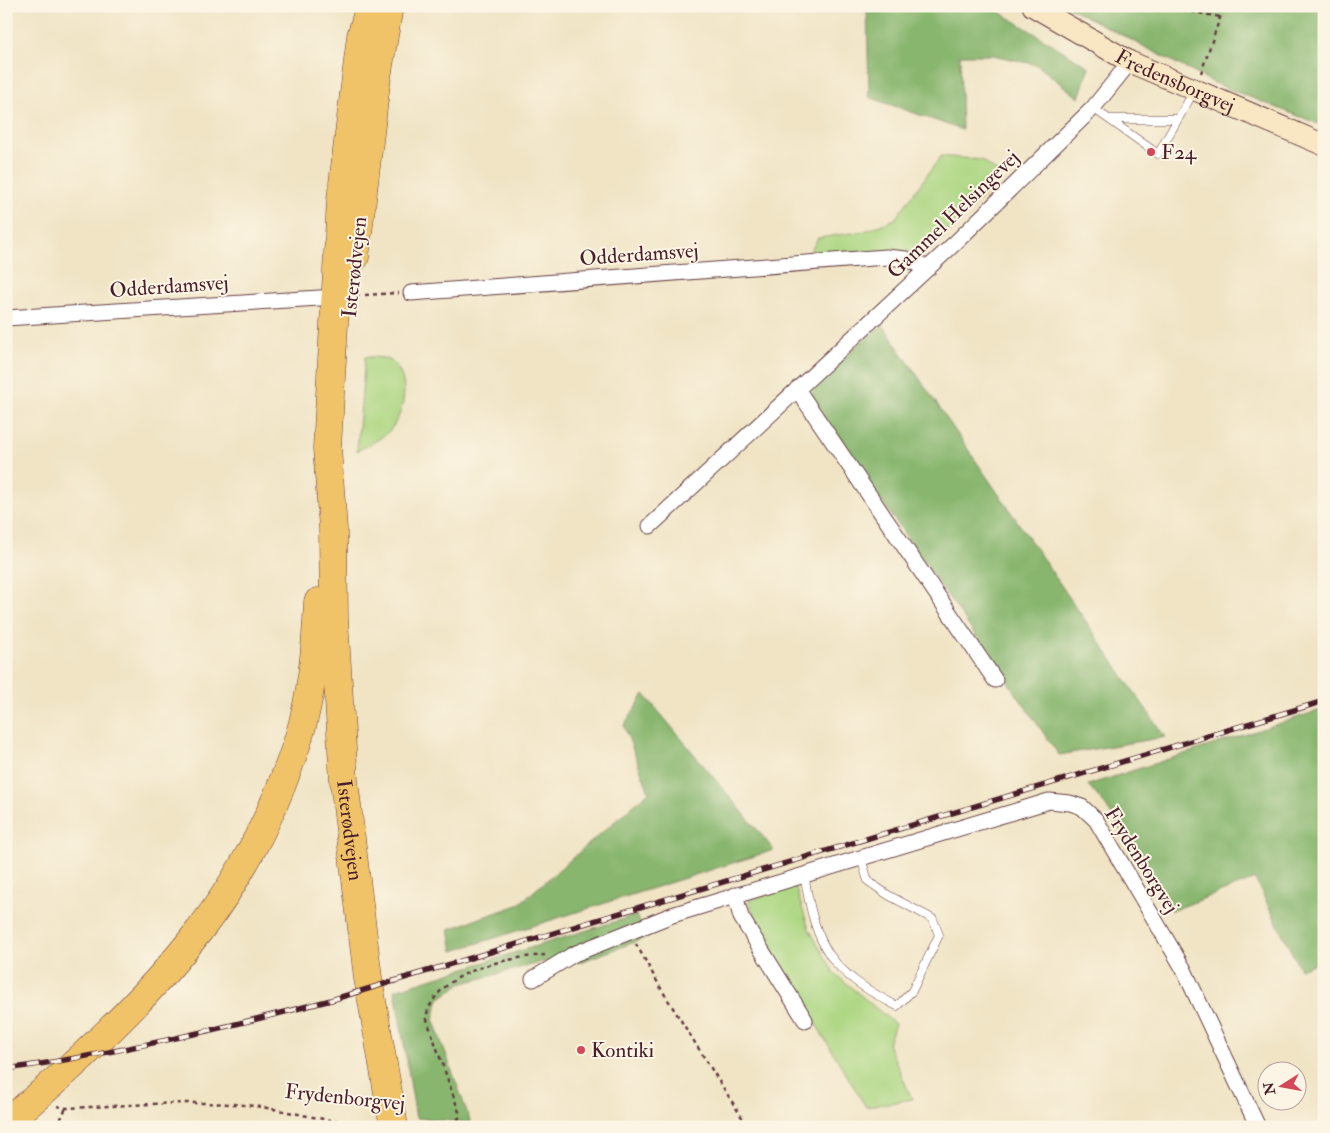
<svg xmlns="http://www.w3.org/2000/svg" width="1330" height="1133" font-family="'IM FELL Double Pica',serif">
  <rect width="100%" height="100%" fill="#fcf5e5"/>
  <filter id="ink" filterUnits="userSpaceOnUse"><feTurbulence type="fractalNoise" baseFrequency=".02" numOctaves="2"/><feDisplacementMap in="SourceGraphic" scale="10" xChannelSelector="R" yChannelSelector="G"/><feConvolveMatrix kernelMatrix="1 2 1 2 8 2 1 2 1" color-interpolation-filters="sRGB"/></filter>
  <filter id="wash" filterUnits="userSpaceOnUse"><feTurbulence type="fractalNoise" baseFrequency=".0096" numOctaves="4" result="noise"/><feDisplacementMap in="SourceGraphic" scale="20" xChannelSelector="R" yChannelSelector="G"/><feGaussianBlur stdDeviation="1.12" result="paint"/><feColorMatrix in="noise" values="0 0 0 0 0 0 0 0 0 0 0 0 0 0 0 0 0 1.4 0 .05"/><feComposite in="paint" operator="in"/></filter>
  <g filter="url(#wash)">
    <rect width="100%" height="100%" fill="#f0e4c5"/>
    <path fill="#abd580" stroke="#7a7a56" d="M941 156 982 160 1002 176 930 251 809 254 818 238 865 231 895 219Z
      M365 357C372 357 386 357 391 361 412 377 405 417 387 433 378 441 366 446 357 451Z
      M795 886 809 929 834 973 895 1024 888 1044 912 1099 866 1107 758 928 749 900Z"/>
    <path fill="#88b66e" stroke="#696a4c" d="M867 6H990L1089 67 1079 98 1037 65 993 55H960L962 130 869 97Z
      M1066 6H1324V126L1216 84Z
      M882 324 1165 737 1059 755 811 400 814 383Z
      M644 694 774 850 453 951 449 929 518 905 649 792 624 726Z
      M1324 709V960L1300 969 1255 879 1171 911 1106 806 1088 785Z
      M636 915 648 937 583 961 542 962 460 984 439 999 433 1019 471 1123 416 1118 395 990Z"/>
  </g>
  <g filter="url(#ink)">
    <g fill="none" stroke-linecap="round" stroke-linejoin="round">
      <defs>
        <path id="lane" d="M1093 108 1158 154 1194 91
          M1109 119H1178
          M804 874C816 948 829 971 897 1006L912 991 939 935 933 919 888 895 868 881 861 858"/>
        <path id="street" d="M411 293 886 257 906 259 929 268
          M6 318 351 296
          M797 389 995 680
          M650 526 955 243 1093 108 1130 62
          M735 895 741 917 805 1020
          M533 979 574 954 672 915 1049 801 1070 803 1082 807 1096 820 1183 968 1258 1127"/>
        <g id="secondary">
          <path id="s1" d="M1033 6 1130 62 1324 145"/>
        </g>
        <g id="highway">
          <path id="s2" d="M370 6 361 36 341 200 327 448 333 529 334 619 344 781 368 978 394 1127"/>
          <path d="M355 257 376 83 389 6"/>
          <path d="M6 1123C75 1066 144 1002 199 931 243 875 276 807 298 740 312 696 316 647 318 602"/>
        </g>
      </defs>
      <use href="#lane" stroke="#633d42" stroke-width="9"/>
      <use href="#street" stroke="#633d42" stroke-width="17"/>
      <use href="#secondary" stroke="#633d42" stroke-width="23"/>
      <use href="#highway" stroke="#633d42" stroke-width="29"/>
      <path stroke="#633d42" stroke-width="2.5" stroke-dasharray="4 4" stroke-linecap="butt" d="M1160 6 1220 17
        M1201 73 1224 6
        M365 295 399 293
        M636 944 663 992 748 1127
        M57 1106 66 1108C125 1106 186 1100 245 1105 279 1108 312 1119 347 1122
        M443 1126 454 1123 459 1118V1112L426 1017C437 971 504 958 545 955
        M57 1127 66 1108"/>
      <use href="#lane" stroke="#fff" stroke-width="8"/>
      <use href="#street" stroke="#fff" stroke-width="15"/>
      <use href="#secondary" stroke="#f9e7c3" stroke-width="21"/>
      <use href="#highway" stroke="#f1c369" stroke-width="28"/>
      <defs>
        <path id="rail" d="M6 1069C116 1054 224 1028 331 1000L1324 701"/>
      </defs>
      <use href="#rail" stroke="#4a1f2b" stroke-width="5.5"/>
      <use href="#rail" stroke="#fcf5e5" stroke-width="4" stroke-dasharray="11" stroke-linecap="butt"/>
      <path stroke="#633d42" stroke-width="2.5" stroke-dasharray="4 4" stroke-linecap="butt" d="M347 1122 443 1126"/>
    </g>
  </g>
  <g fill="#d1495b" stroke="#fcf5e5" stroke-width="2">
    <circle cx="1151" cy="152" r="5"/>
    <circle cx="581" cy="1050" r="5"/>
  </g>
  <g text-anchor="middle" stroke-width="4" stroke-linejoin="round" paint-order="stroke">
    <g font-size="21" fill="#4a1f2b" stroke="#fcf5e5">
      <text dy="7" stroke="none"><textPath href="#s1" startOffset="161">Fredensborgvej</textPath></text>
      <text transform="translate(953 214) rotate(-44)" y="7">Gammel Helsingevej</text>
      <text transform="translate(639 254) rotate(-4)" y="7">Odderdamsvej</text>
      <text transform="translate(354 267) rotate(-84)" y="7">Isterødvejen</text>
      <text transform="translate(169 286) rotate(-4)" y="7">Odderdamsvej</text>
      <text dy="7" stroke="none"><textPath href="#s2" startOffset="828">Isterødvejen</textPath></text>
      <text transform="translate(1142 860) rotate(58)" y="7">Frydenborgvej</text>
      <text transform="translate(345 1097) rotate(6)" y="7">Frydenborgvej</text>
    </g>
    <g font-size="21" fill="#4a1f2b" stroke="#fcf5e5" text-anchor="start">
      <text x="1161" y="159">F24</text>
      <text x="591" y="1057">Kontiki</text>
    </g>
  </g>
  <rect width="1330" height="1133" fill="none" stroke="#fcf5e5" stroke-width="25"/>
  <g transform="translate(1282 1086) rotate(259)"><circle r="24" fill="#fcf5e5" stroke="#b59f9b"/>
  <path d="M0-4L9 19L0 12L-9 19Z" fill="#d1495b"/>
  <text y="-8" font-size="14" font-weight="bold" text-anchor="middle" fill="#4a1f2b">N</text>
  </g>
</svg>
